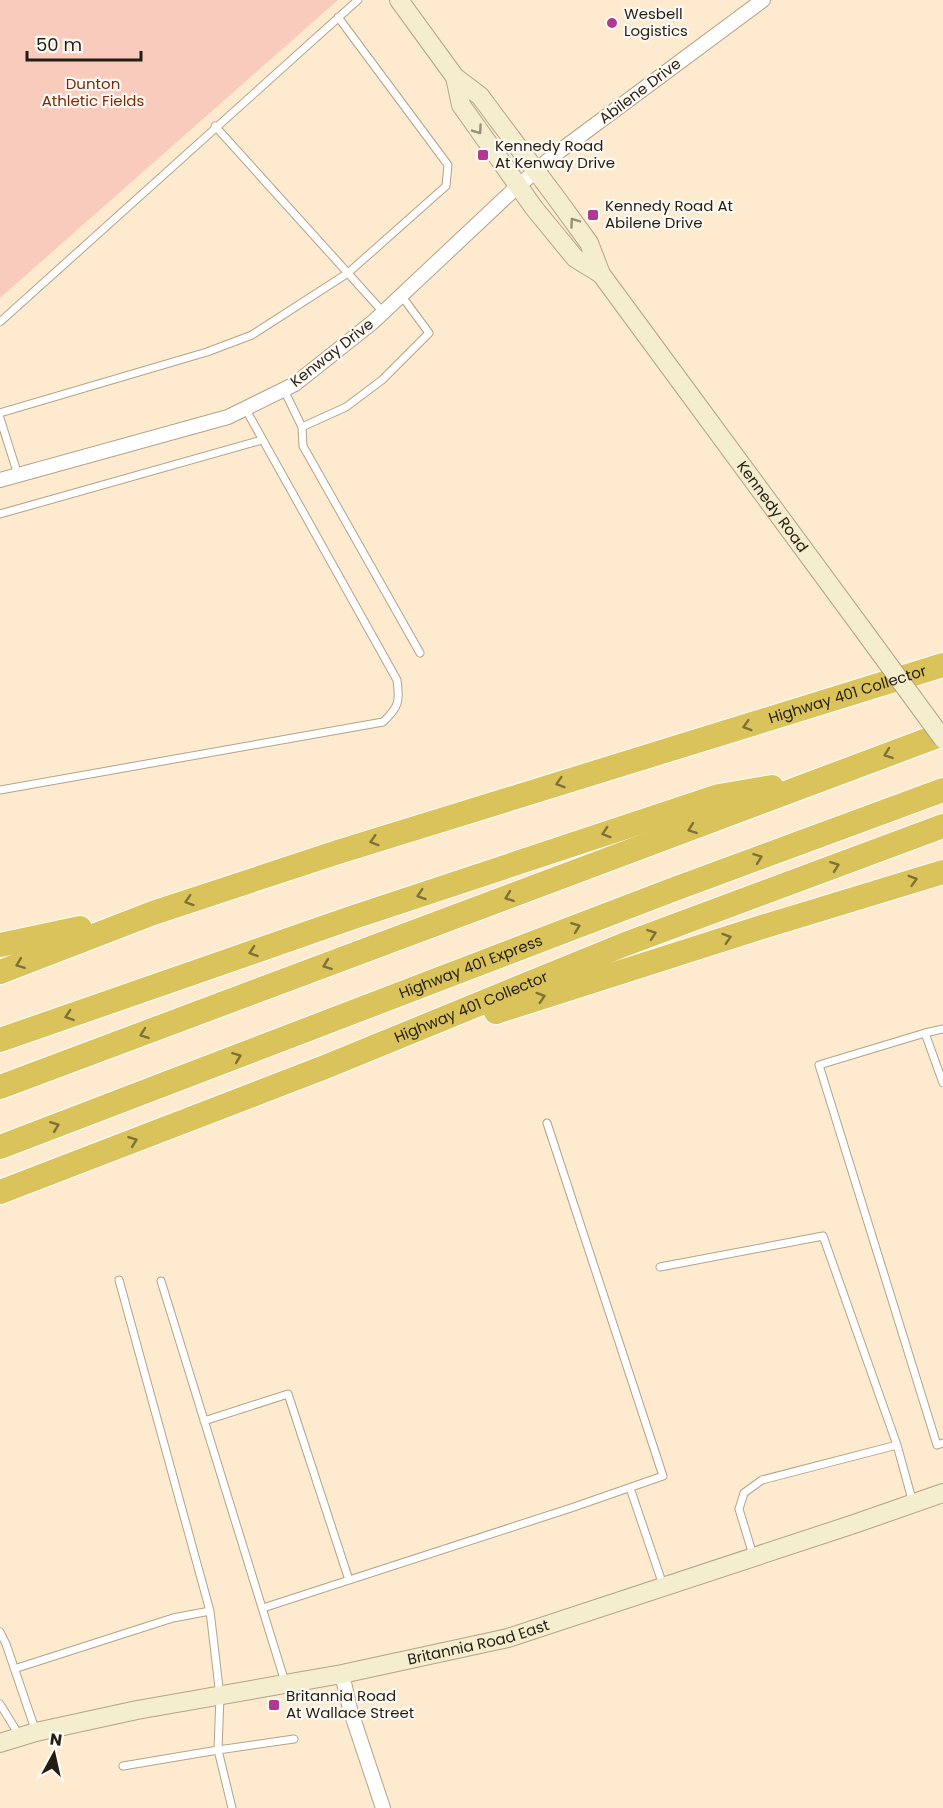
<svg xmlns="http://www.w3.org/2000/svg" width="943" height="1808" font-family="Poppins,sans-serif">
  <rect width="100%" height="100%" fill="#fdeacf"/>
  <path fill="#f8cbbd" d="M0 0H338L0 298Z"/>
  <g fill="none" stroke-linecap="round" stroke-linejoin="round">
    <defs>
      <path id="lane" d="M215 126 383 312
        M0 322 358 0
        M284 390 302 427 346 407 382 380 429 333 401 295
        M0 413 207 352 252 335 348 273 446 186 448 165 338 17
        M0 418 18 475
        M302 427 303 446 420 653
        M0 514 262 440
        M0 790 383 722C399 707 400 701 397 680L245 408
        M943 1029 925 1033 819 1065 937 1445 943 1443
        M925 1033 943 1083
        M660 1267 823 1236 897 1445 762 1480 744 1493 739 1509 753 1555
        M161 1281 285 1682
        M204 1421 288 1394 349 1580
        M897 1445 913 1503
        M630 1488 663 1585
        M263 1608 571 1508 663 1476 547 1123
        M210 1611 220 1696 218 1750 294 1739
        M0 1632 6 1644 36 1732
        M14 1669 173 1618 210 1611 119 1280
        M0 1704 19 1735
        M123 1766 218 1750 232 1808"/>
      <path id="street" d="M0 480 228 417 295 384 373 322 507 196 553 156 763 0
        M342 1674 350 1709 383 1808"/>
      <g id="secondary">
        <path id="s1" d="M399 0 455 77 480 96 557 199 589 243 601 274 861 627"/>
        <path d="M455 77 461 105 534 208 575 258 601 274"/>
        <path id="s2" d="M0 1743 36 1732 137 1710 342 1674 508 1638 854 1524 943 1493"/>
      </g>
      <g id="highway">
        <path d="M0 945 80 928"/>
        <path id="s3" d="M0 972 153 913 338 852 943 665"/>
        <path d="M496 1012 762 927 943 872"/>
        <path d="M0 1040 348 919 719 796 772 787"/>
        <path d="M0 1087 943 734"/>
        <path id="s4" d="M0 1147 672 890 943 790"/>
        <path id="s5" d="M0 1192 325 1067 623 945 943 826"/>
      </g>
    </defs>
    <use href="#lane" stroke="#b4a389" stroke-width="9"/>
    <use href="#street" stroke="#b4a389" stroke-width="16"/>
    <use href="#secondary" stroke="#b4a389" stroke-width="20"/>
    <use href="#highway" stroke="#fff" stroke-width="26"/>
    <use href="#lane" stroke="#fff" stroke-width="7"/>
    <use href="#street" stroke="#fff" stroke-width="14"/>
    <use href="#secondary" stroke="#f4edce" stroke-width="18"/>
    <use href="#highway" stroke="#d9c35a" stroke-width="24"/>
    <defs>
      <path id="secondary-bridge" d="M861 627 943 739"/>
    </defs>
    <use href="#secondary-bridge" stroke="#b4a389" stroke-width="20" stroke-linecap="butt"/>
    <use href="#secondary-bridge" stroke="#f4edce" stroke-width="18"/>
  </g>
  <defs><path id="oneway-chevron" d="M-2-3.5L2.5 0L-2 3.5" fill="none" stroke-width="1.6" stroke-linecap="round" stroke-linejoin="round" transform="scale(1.5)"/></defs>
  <g stroke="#968f7a">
    <use href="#oneway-chevron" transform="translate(478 130) rotate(55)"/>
    <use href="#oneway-chevron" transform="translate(574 222) rotate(-126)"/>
  </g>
  <g stroke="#7e7036">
    <use href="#oneway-chevron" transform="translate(747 726) rotate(163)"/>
    <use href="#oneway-chevron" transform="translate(888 754) rotate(160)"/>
    <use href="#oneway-chevron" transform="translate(560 783) rotate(163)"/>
    <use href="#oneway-chevron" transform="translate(692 829) rotate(160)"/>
    <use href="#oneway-chevron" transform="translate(606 833) rotate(162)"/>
    <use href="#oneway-chevron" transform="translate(374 841) rotate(163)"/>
    <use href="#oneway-chevron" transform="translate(758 858) rotate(-20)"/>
    <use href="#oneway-chevron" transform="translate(835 866) rotate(-20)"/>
    <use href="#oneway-chevron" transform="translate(913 880) rotate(-16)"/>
    <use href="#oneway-chevron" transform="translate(421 895) rotate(162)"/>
    <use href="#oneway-chevron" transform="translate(509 897) rotate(160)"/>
    <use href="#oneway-chevron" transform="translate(189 901) rotate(162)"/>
    <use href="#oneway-chevron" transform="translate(576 927) rotate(-21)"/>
    <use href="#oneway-chevron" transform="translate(652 934) rotate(-20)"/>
    <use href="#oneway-chevron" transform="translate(727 938) rotate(-18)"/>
    <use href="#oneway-chevron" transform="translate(253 952) rotate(161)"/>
    <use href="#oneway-chevron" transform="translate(20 964) rotate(159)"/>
    <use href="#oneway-chevron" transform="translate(327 965) rotate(160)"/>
    <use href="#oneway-chevron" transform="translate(541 997) rotate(-18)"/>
    <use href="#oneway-chevron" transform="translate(69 1016) rotate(161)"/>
    <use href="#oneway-chevron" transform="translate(144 1034) rotate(160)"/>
    <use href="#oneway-chevron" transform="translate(237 1057) rotate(-21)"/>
    <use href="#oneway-chevron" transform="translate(55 1126) rotate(-21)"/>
    <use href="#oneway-chevron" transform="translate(133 1141) rotate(-21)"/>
  </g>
  <g fill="#b03a91" stroke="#fdfaf4" stroke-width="2">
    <circle cx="612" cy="23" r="6"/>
    <rect x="477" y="149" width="12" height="12" rx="3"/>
    <rect x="587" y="209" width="12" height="12" rx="3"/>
    <rect x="268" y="1699" width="12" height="12" rx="3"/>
  </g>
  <g text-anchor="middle" stroke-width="4.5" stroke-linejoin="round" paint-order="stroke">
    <g font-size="15" fill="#241d13" stroke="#fdfaf4" text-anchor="start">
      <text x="624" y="19">Wesbell<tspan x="624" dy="17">Logistics</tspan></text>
      <text x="495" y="151">Kennedy Road<tspan x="495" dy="17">At Kenway Drive</tspan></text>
      <text x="605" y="211">Kennedy Road At<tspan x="605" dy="17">Abilene Drive</tspan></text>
      <text x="286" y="1701">Britannia Road<tspan x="286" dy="17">At Wallace Street</tspan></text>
    </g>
    <g font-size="15" fill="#7e2805" stroke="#fdfaf4">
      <text x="93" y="89">Dunton<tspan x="93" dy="17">Athletic Fields</tspan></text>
    </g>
    <g font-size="15" fill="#241d13" stroke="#fdfaf4">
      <text transform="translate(640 91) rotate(-37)" y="5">Abilene Drive</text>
      <text transform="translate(332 353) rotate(-38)" y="5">Kenway Drive</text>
      <text dy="5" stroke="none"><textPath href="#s1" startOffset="632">Kennedy Road</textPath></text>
      <text dy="5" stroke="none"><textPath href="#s3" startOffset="892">Highway 401 Collector</textPath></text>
      <text dy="5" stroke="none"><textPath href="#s4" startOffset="504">Highway 401 Express</textPath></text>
      <text dy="5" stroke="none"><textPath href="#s5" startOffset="506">Highway 401 Collector</textPath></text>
      <text dy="5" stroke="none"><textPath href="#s2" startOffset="489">Britannia Road East</textPath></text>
    </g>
  </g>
  <g transform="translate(54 1754) rotate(8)" stroke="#fdfaf4" stroke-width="4.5" paint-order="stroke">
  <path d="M0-4.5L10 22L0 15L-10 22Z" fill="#241d13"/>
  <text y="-9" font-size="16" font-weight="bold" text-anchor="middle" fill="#241d13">N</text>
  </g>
  <path d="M27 51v9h114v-9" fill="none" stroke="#241d13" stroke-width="3"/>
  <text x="36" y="51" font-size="18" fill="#241d13" stroke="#fdfaf4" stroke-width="4.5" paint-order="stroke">50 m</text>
</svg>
